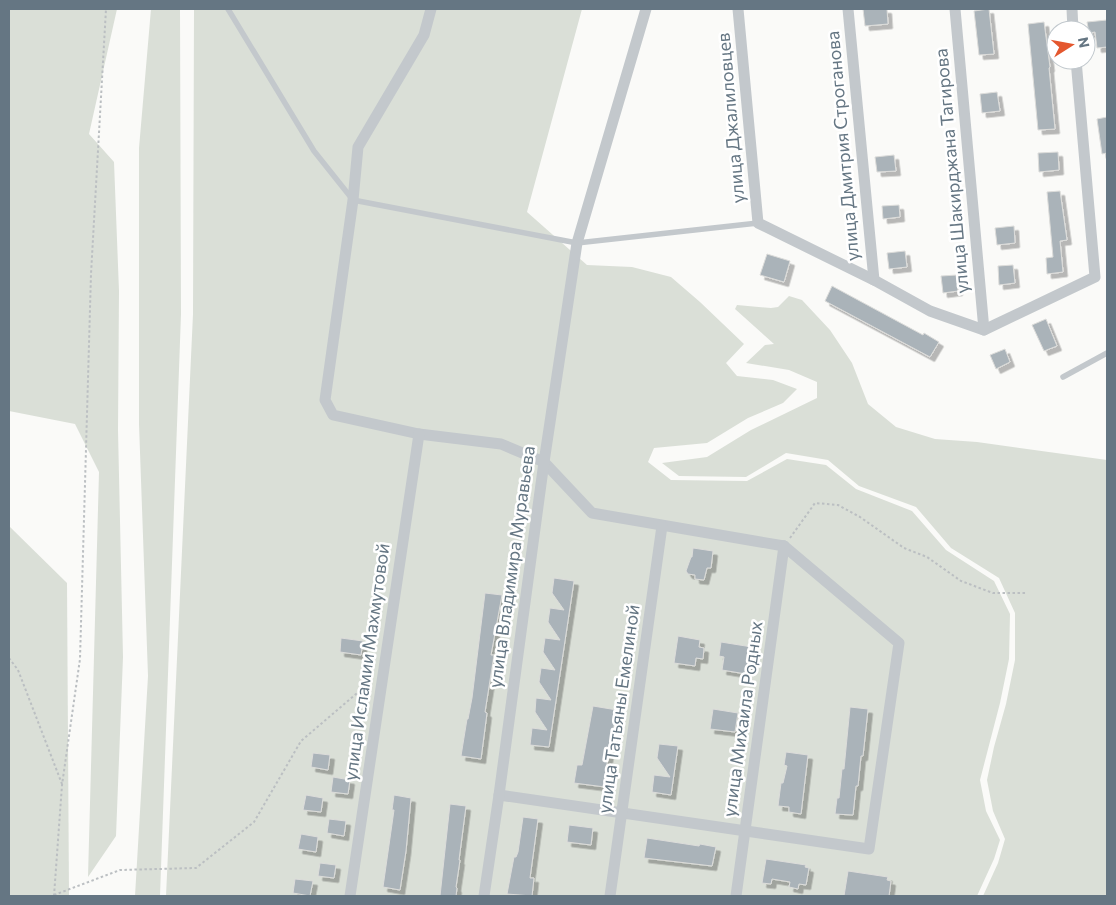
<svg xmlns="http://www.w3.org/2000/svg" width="1116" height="905" font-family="Commissioner,sans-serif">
<defs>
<filter id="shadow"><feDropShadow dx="4.5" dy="4.5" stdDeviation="0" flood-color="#0004"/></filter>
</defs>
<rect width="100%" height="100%" fill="#fafaf8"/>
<g fill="#dadfd7">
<path d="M9,9H117L89,134L114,162L119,291L118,430L123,657L116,836L88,877L99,472L75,424L9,411Z"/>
<path d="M151,9H180L181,314L160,896H135L148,676L139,424V148Z"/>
<path d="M194,9H582L527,212L587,265L632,267L671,277L700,302L744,344L726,363L737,376L773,380L797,389L783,403L748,418L707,443L654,448L648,462L671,480L747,481L787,459L826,465L856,489L912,511L946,550L994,581L1010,614L1009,659L1000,703L980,780L986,811L1000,840L994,859L977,896H166L193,314Z"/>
<path d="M789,296L802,300L830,330L852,363L868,404L896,427L935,439L977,442L1107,460V896H983L998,863L1005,839L993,811L987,780L994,747L1006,704L1015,660V613L999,578L951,548L916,507L859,486L828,460L786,453L746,477L679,476L662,463L707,457L751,430L817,398V382L789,370L746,363L765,345L774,344L735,309L737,305L771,308L778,307Z"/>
<path d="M9,526L67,583L69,896H9Z"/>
</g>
<g fill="#aab3b9" stroke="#dcdcda" filter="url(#shadow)">
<path d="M863,9H887L888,24L865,26Z"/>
<path d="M989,9L994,54L979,55L974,11Z"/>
<path d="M1107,20V47L1097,48L1095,32L1089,33L1087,22Z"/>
<path d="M1044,22L1050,67L1049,68L1055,129L1038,130L1028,24Z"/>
<path d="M997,92L1000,111L982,113L980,94Z"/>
<path d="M1107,117V153L1102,154L1097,119Z"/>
<path d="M1058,152L1059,170L1039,172L1038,153Z"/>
<path d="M894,155L896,171L877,172L875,157Z"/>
<path d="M1060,191L1067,240L1060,241L1063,272L1047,274L1046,258L1053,257L1047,192Z"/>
<path d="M899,205L900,217L883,219L882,206Z"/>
<path d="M1014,226L1015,243L997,245L995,228Z"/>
<path d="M905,251L907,267L889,269L887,253Z"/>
<path d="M767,254L790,261L784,282L760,275Z"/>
<path d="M1013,265L1015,283L999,285L998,266Z"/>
<path d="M957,275L958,291L943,293L941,276Z"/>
<path d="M832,286L923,335L924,333L939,342L930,357L825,301Z"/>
<path d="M1046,319L1057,346L1044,351L1032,325Z"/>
<path d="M1005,349L1010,362L996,369L990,355Z"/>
<path d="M693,548L713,551L711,568H707L704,580L695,579V575L688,574L686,571L691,557H692Z"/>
<path d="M554,578L574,581L549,747L530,745L532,728L547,730L535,712L536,698L551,700L539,682L541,668L555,670L543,652L545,638L560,640L548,622L550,608L564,610L552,593Z"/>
<path d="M485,593L502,595L491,655H494L485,712L487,713L481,759L461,756L467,719H468L472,698Z"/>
<path d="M678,636L700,640L699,647L704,648L703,659L696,658L695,666L674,663Z"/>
<path d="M341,638L363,641L361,655L340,652Z"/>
<path d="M721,642L752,647L749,668H747L746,674L722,670L724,657L719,656Z"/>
<path d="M593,706L617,710L606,769H607L605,787L574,783L577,765H582Z"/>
<path d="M850,707L868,709L863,756H861L858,786H856L853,815L835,814L837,798H839L842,769H844Z"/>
<path d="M713,709L738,713L735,732L710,729Z"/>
<path d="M659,744L678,746L671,795L652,792L654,775L670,777L657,758Z"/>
<path d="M786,752L808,755L801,814L789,812V807L778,806L781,783H783L787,766L784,765Z"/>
<path d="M313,753L330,755L328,770L311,767Z"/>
<path d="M333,777L350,780L348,794L331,792Z"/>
<path d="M306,795L323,798L321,812L303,810Z"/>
<path d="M394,795L411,798L406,851L400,890L383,887L394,810H392Z"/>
<path d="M450,804L466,806L459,860H460L456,887L457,888L456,896H440Z"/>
<path d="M523,817L538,819L530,878H534L532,896L507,894L514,857H516L518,852Z"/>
<path d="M329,819L346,821L344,836L327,833Z"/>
<path d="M569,825L593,828L591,845L567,842Z"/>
<path d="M301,834L318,837L316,852L298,849Z"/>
<path d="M647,838L699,846L700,844L716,847L712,866L644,858Z"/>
<path d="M766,859L806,865L805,867L809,868L806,885L799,884L798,889L789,887L790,882L772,879L771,884L762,883Z"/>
<path d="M320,863L336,865L334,878L318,876Z"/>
<path d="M848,871L888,877L887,880L891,881L889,896H844Z"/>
<path d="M295,879L313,881L310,896L293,893Z"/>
</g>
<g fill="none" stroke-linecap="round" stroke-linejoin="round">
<g stroke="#bbbfc2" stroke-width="2" stroke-dasharray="2.5 2.5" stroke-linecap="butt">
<path d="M790,538L815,503L838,505L860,517L904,548L927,557L961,581L993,593H1026"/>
<path d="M9,658L18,670L62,784"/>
<path d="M54,895L120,870L196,868L254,822L301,741L370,682"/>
<path d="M54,896L62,785L80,659L91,274L106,9"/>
</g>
<g stroke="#c3c8cc" stroke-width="5.5">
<path d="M228,9L314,151L353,200L577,243L758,223"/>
<path d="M1063,377L1107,353"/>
</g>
<g stroke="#c3c8cc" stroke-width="11">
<path d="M431,9L424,35L358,147L353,200L325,400L333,415L419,434L501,444L544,462L592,513L784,546"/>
<path d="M738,9L758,223L874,280L930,311L984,330L1095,277L1076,60"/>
<path d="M848,9L874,280"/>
<path d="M955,9L984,330"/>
<path d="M1072,9L1073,30"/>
<path d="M499,795L869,849L899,643L784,546"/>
<path d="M350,896L419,434"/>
<path d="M484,896L499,795L544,462L577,243L646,9"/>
<path d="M610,896L662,526"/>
<path d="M736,896L784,546"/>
</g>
</g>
<g text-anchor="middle" stroke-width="5" stroke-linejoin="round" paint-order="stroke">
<g font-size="18" fill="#657683" stroke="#fff">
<text transform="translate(731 118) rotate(-95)" y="6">улица Джалиловцев</text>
<text transform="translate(843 146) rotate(-95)" y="6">улица Дмитрия Строганова</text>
<text transform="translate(952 171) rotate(-95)" y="6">улица Шакирджана Тагирова</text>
<text transform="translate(512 567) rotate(-82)" y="6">улица Владимира Муравьева</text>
<text transform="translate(367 662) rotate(-82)" y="6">улица Исламии Махмутовой</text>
<text transform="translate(619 709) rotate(-82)" y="6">улица Татьяны Емелиной</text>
<text transform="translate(743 719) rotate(-82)" y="6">улица Михаила Родных</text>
</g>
</g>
<rect width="1116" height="905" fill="none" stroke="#657683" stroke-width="20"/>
<g transform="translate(1071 45) rotate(79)"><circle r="24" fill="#ffffff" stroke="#c1c8cd"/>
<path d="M0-4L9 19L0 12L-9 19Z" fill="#e4572e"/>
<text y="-8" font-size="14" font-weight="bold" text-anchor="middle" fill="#657683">N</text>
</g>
</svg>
